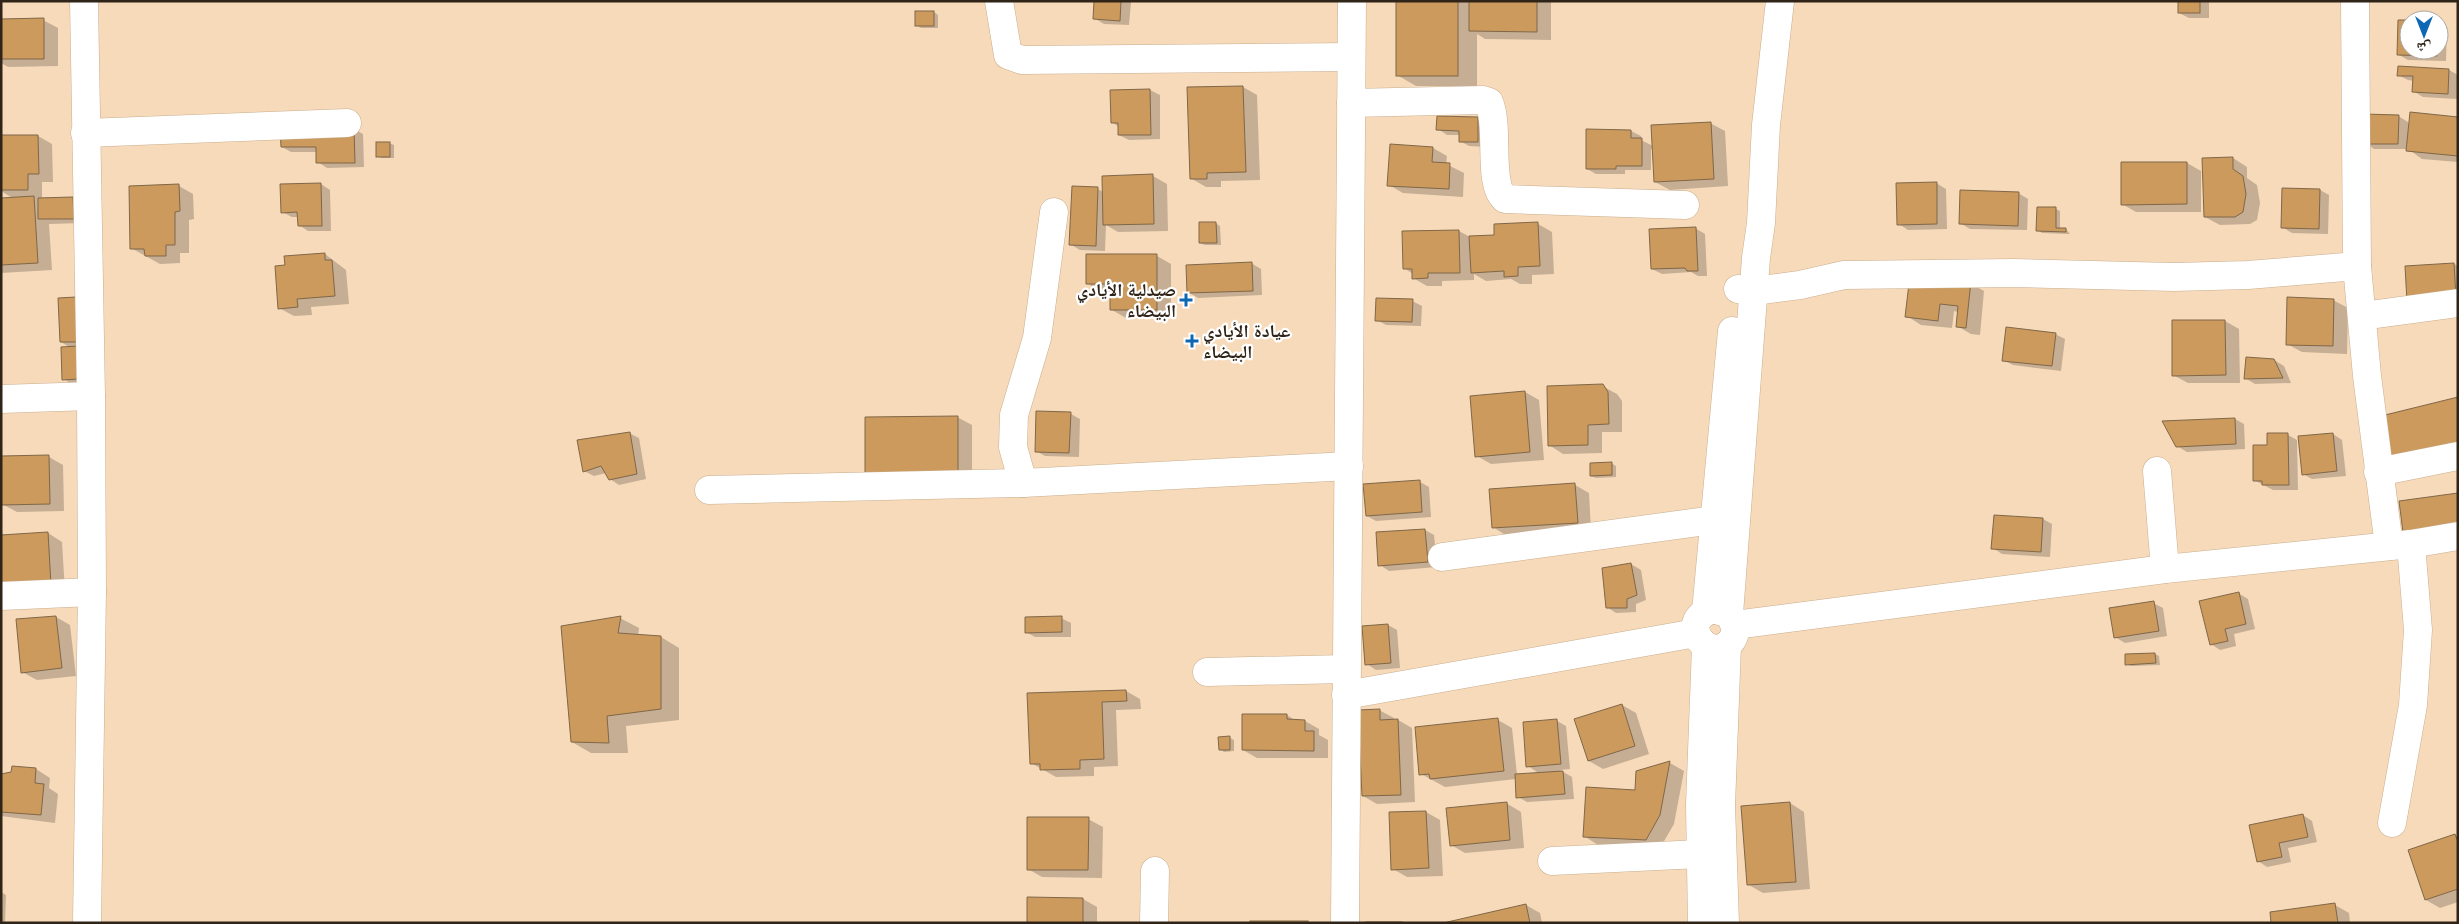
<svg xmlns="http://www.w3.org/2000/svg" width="2459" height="924" font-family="Jost,'Noto Naskh Arabic',sans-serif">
<rect width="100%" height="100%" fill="#f7dab9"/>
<g fill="#0003">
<path d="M1096,1L1131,2L1129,25L1104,24L1094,18Z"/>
<path d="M1397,1H1551V40L1485,39L1477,34V86H1416L1397,75Z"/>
<path d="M2179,1H2209V18H2189L2179,13Z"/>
<path d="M934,12L938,15V28H921L916,25Z"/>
<path d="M1,20H43L58,28V66L8,67L1,63Z"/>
<path d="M2409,22V50H2439V23L2447,27L2446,61L2408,60L2399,55Z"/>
<path d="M2449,70L2458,75L2457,99L2423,97L2413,91L2414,81L2408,80L2398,75Z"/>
<path d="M1243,87L1257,95L1260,180L1221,181V187H1206L1192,179Z"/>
<path d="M1150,90L1160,95V139L1129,140L1119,135V127L1112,122L1111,91Z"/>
<path d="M2398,116L2408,122V130H2410L2458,118V162L2422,159L2408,149H2374L2365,143Z"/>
<path d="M1438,117L1478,118L1488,124L1487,147L1469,146L1460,141V135H1447L1438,129Z"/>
<path d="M1710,123L1725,131L1728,186L1670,190L1655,182L1654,149H1651V170H1625V174H1596L1587,169V130L1631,131L1641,136V140L1653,146Z"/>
<path d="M354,129L363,134L364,167L327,168L318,162L317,152H291L282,147Z"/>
<path d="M1,136H38L52,144L53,182H42V199H73L82,204L83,223L49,224L52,270L1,273V199H14L1,191Z"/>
<path d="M389,143L394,145V158H382L377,156Z"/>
<path d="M1433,148L1447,156L1446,164L1464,173L1463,197L1403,193L1389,185Z"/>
<path d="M2233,158L2247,167V178L2257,185L2260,203L2257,220L2250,224L2220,225L2205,217Z"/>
<path d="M2187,163L2201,171V212H2136L2122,204Z"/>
<path d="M1153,176L1167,184L1168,231L1118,232L1106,225L1105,251L1080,250L1070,244L1098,189L1103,192V177Z"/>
<path d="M1936,183L1946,189L1947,229L1908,230L1899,224Z"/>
<path d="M321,184L330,190L331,231H308L299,225V217H292L282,212Z"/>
<path d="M179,186L193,194L194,219L189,220V253H180V263L160,264L131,248Z"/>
<path d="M2320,190L2329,195L2328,234L2292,233L2282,227Z"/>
<path d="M2018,193L2028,199L2027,230L1970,229L1960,223Z"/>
<path d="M2056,209L2060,211V229H2066L2070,234L2042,233L2038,230Z"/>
<path d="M1215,223L1220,226L1221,245H1205L1200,243Z"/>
<path d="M1538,224L1552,232L1554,274L1532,275V284H1520L1511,279L1486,281L1474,274V280L1442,281V286H1427L1413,278V274L1404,268L1403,232L1459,231L1470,237L1496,236Z"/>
<path d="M1695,228L1705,234L1707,276H1698L1691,272L1662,274L1652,269Z"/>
<path d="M325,254L346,270L349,304L311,307L312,315L294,316L279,308L286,266Z"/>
<path d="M1088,256H1157L1171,264V318H1126L1112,310V292H1102L1088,284Z"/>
<path d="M1251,263L1261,269L1262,295L1198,298L1188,292Z"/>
<path d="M2454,264L2458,266V304L2406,267Z"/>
<path d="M1970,283L1984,291L1980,335L1971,334L1957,326L1958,312L1954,311L1952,328L1921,325L1907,316Z"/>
<path d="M76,298L88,384L73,385L64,379L71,348L61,342Z"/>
<path d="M2333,300L2348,308L2347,354L2302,352L2287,344Z"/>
<path d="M1412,301L1422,306L1421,326L1386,325L1377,320Z"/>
<path d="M2173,321H2225L2239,329L2240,383H2188L2173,375Z"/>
<path d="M2055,334L2065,339L2061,371L2013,365L2003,360Z"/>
<path d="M2274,360L2284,366L2291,383L2255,384L2245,378Z"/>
<path d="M1602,386L1617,394L1622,401V432H1602V453L1563,454L1549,445Z"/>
<path d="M1525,392L1539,400L1544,460L1491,464L1477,456Z"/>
<path d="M1071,414L1080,419L1079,457L1045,456L1036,451Z"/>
<path d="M957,417L972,425V480H881Z"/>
<path d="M2235,419L2244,424L2245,449L2187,452L2177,446Z"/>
<path d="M629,433L639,438L646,479L619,485L610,479L606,473L594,476L584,471Z"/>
<path d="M2333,434L2342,440L2346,476L2312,479L2303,474Z"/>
<path d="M2288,435L2297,440L2298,490H2273L2254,480L2268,447Z"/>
<path d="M49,457L63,465L64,511L17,512L2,504Z"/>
<path d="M1611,463L1616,466V477L1596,478L1591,476Z"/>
<path d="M1420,482L1429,487L1431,517L1376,521L1367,516Z"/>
<path d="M1575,485L1589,493L1591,530L1507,536L1493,527Z"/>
<path d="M2043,519L2052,524L2050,557L2002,554L1993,548Z"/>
<path d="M1425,530L1434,535L1437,567L1389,571L1380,565Z"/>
<path d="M48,533L62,542L65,592L16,595Z"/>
<path d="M1631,564L1641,570L1646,600L1636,604V612L1616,613L1607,607Z"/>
<path d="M2238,593L2248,599L2255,629L2234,634L2236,646L2220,650L2211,644Z"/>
<path d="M2153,603L2163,608L2167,636L2125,643L2115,637Z"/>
<path d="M56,617L70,625L76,676L37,680L22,672L17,621Z"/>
<path d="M620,618L639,628L638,636L661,637L679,648V720L626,726L628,753H591L572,742Z"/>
<path d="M1061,618L1071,623V637H1035L1026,632Z"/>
<path d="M1388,625L1397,630L1400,668L1376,670L1367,664Z"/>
<path d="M2155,654L2159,656L2160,665L2131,666L2126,664Z"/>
<path d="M1126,691L1140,699L1141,709L1116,710L1118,766L1094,767V776L1056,777L1031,763L1028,694Z"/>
<path d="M1622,705L1636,713L1649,754L1603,769L1589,761Z"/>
<path d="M1379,710L1394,718V720H1398L1412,728L1415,802L1377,804L1363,796Z"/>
<path d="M1287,715L1296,721H1305L1319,729V735L1328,740V758H1257L1243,750Z"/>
<path d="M1498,720L1512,728L1517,775L1540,774L1528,766L1557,721L1566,726L1570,769L1560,770L1572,777L1574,799L1527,802L1518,797L1516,779L1445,787L1421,774Z"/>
<path d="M1230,738L1234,740V751L1224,752L1220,749Z"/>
<path d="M1670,763L1684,771L1674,824L1660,848L1598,845L1584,836L1637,791V772Z"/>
<path d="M36,769L50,778L49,788L58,794L55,823L1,816V776Z"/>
<path d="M1506,803L1521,812L1524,848L1465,853L1451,845Z"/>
<path d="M1790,803L1804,812L1810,889L1763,893L1749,885Z"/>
<path d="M1426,812L1440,820L1443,876L1407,877L1393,869Z"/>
<path d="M2303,815L2312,821L2317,842L2288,848L2291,862L2267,867L2258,861Z"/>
<path d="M1088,819L1103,827L1102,878L1042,877L1028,869Z"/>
<path d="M2455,835L2458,837V902L2440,908L2426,900Z"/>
<path d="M1,892L6,895L5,923H1Z"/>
<path d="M1083,899L1097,907V923H1028Z"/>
<path d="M1526,905L1540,913L1542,923H1448Z"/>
<path d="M2335,905L2349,913L2350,923H2273Z"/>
</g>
<g fill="#cb9a5c" stroke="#806749">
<path d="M1094,1H1121L1120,21L1093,19Z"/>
<rect x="1396" y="1" width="62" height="75"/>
<path d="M1469,1H1537V32L1469,31Z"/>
<rect x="2178" y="1" width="22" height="12"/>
<rect x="915" y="11" width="19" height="15"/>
<path d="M44,18V59H1V19Z"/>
<path d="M2398,20H2409V50H2437V56L2397,55Z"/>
<path d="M2398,66L2449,69L2448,94L2412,92L2413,76H2397Z"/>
<path d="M1243,86L1246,172L1207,173V179H1190L1187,87Z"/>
<path d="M1150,89L1151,135H1118V123H1111L1110,90Z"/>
<path d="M2410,112L2458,117V156L2406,151Z"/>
<path d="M2364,114L2399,115L2398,144H2364Z"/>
<path d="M1437,116L1478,117V142H1459V131L1436,130Z"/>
<path d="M1711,122L1714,179L1654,182L1651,125Z"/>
<path d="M280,128H354L355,163H316V147H281Z"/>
<path d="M1586,129L1631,130V138H1642V166H1616V169H1586Z"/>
<path d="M1,135H38L39,174H28V190H1Z"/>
<rect x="376" y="142" width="14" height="15"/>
<path d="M1390,144L1433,147L1432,162L1450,163L1449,189L1387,186Z"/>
<path d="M2233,157V169L2243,176L2246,194L2243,212L2235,217H2204L2202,158Z"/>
<path d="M2121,162H2187V204L2121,205Z"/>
<path d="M1153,174L1154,224L1103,225L1102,176Z"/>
<path d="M1937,182V224L1897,225L1896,183Z"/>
<path d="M321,183L322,226H298L297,212L281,213L280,184Z"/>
<path d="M179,184L180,211L175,212V245H166V256H145L144,249H130L129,186Z"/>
<path d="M1072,186L1098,187L1096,246L1069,245Z"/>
<path d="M2282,188L2320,189L2319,229L2281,228Z"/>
<path d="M1960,190L2019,192L2018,226L1959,224Z"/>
<path d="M34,196L38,263L1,265V198Z"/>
<path d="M73,197L74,219H38V198Z"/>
<path d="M2037,207H2056V228H2066V232L2036,231Z"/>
<path d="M1199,222H1216L1217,243H1199Z"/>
<path d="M1538,222L1540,266L1518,267V276L1504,277V271L1471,273L1469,236L1494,235V224Z"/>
<path d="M1696,227L1698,271H1687L1685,268L1651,269L1649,229Z"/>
<path d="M1459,230L1460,273H1428V278L1412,279V269H1403L1402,231Z"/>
<path d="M325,253V260H332L335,296L297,299L298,307L278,309L275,266L285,265L284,256Z"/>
<path d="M1086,254H1157V310H1110V284H1086Z"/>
<path d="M1252,262L1253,291L1187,293L1186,265Z"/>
<path d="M2454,263L2456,299L2407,302L2405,266Z"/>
<path d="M1910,275L1971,281L1966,328L1956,327L1958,306L1940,304L1938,321L1905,317Z"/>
<path d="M76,297L77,342H60L58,298Z"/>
<path d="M2287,297L2334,299L2333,346L2286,345Z"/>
<path d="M1376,298L1413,299L1412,322L1375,321Z"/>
<path d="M2172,320H2225L2226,375L2172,376Z"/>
<path d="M2006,327L2056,333L2052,366L2002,361Z"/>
<path d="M78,346L79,379L62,380L61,347Z"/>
<path d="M2246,357L2274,359L2283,378L2244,379Z"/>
<path d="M1603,384L1608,392L1609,424L1588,425V445L1548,446L1547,386Z"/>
<path d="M1525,391L1530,452L1475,457L1470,396Z"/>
<path d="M2458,397V445L2391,460L2381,416Z"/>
<path d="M1036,411L1071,412L1069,453L1035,452Z"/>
<path d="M958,416V472L865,473V417Z"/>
<path d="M2235,418L2236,444L2176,447L2162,421Z"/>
<path d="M630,432L637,474L609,480L601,466L583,472L577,440Z"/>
<path d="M2267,433H2288L2289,485H2262V481H2253V445H2267Z"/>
<path d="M2333,433L2337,471L2302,475L2298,436Z"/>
<path d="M49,455L50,504L1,505V456Z"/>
<path d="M1612,462V475L1590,476V463Z"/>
<path d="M1420,480L1422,512L1366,516L1363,484Z"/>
<path d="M1575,483L1578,523L1492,528L1489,489Z"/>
<path d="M2458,493V524L2403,532L2399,501Z"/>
<path d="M1994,515L2043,518L2041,552L1991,549Z"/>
<path d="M1425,529L1428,562L1378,566L1376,532Z"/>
<path d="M48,532L51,585L1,587V535Z"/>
<path d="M1631,563L1637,595L1627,599V608H1606L1602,568Z"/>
<path d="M2239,592L2246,624L2225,629L2228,641L2210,645L2199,601Z"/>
<path d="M2154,601L2159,631L2114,638L2109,608Z"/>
<path d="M56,616L62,668L21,673L16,619Z"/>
<path d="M621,616L618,633L661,636V709L607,716L609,743L571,742L561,626Z"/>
<path d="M1062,616V632L1025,633V617Z"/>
<path d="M1388,624L1391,663L1365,665L1362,626Z"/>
<path d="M2155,653L2156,663L2125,665V654Z"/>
<path d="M1126,690L1127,701L1102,702L1104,759L1080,760V769L1040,770V764H1030L1027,693Z"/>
<path d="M1622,704L1635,746L1588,761L1574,719Z"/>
<path d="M1380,709V720L1398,719L1401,795L1362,796L1358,710Z"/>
<path d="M1242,714H1287V719L1305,720V731H1314V751L1242,750Z"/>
<path d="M1498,718L1504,771L1430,779L1429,774L1419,775L1415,727Z"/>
<path d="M1557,719L1561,764L1526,767L1523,722Z"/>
<path d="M1230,736V750H1219L1218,737Z"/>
<path d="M1670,761L1660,815L1646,840L1583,837L1586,787L1635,790L1636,771Z"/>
<path d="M12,766L36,768L35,783L44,784L41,815L1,812V774L11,772Z"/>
<path d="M1563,771L1565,794L1516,798L1515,774Z"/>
<path d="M1507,802L1510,840L1450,846L1446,808Z"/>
<path d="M1790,802L1796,882L1747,885L1741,806Z"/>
<path d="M1426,811L1429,868L1391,870L1389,812Z"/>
<path d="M2303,814L2308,837L2279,843L2282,857L2257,862L2249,825Z"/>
<path d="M1027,817H1089L1088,870H1027Z"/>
<path d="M2455,834L2458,842V889L2425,900L2408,850Z"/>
<path d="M1027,897L1083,898V923H1027Z"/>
<path d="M2335,903L2338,923H2271L2270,912Z"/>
<path d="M1526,904L1530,923H1443Z"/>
<rect x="1250" y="921" width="58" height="2"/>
<rect x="1366" y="922" width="36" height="1"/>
</g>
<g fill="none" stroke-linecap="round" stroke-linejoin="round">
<g stroke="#c9ae8e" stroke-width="29">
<g id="minor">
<path d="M84,1L91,396L92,592L87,923"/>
<path d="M999,1L1008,55L1022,60L1351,57"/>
<path d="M2355,1L2357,266L2367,376L2389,546"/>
<path d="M1351,103L1483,100L1489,102C1500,127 1487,184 1505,199L1685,205"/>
<path d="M85,133L347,123"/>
<path d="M1738,289L1754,291L1800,285L1844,275L2014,273L2174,277L2248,275L2357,266"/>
<path d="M2362,316L2458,303"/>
<path d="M1,399L91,396"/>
<path d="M2157,471L2165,569"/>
<path d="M2378,472L2458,456"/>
<path d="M1023,483L1013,447L1014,415L1037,338L1054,212"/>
<path d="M709,490L1023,483L1349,466"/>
<path d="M1442,557L1714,520"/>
<path d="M1,596L92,592"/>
<path d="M1706,612L1732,331"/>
<path d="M1729,614L1713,609C1672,623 1713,668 1732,640C1738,630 1734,623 1729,614L1756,258L1761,223L1766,125L1780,1"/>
<path d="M1735,625L2165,569L2411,544L2458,536"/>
<path d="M1207,672L1345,669"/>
<path d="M1346,695L1696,633"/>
<path d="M2392,823L2413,705L2418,630L2411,544"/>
<path d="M1552,861L1700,854"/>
<path d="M1154,923L1155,871"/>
<path d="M1345,923L1352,1"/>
<path d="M1702,923L1700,805L1706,646"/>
<path d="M1725,923L1721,806L1727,645"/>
</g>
</g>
<use href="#minor" stroke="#fff" stroke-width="28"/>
</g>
<g fill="#0c67b4" stroke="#fff" stroke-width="2">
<path d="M1183.5 292.5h5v5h5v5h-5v5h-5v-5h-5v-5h5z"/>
<path d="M1189.5 333.5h5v5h5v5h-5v5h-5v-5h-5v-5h5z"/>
</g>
<g text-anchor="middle" stroke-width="4.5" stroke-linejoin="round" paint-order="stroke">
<g font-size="18" font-weight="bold" fill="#2f2417" stroke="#fff" text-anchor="end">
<text x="1176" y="296">صيدلية الأيادي<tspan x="1176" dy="21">البيضاء</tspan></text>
<text x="1203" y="337" text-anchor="start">عيادة الأيادي<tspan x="1203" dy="21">البيضاء</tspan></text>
</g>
</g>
<rect width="2459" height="924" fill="none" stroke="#2f2417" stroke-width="5"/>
<g transform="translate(2424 35) rotate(180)"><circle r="24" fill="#ffffff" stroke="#aca7a2"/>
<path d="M0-4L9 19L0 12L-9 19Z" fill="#0c67b4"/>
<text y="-8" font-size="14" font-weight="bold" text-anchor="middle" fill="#2f2417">ش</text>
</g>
</svg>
